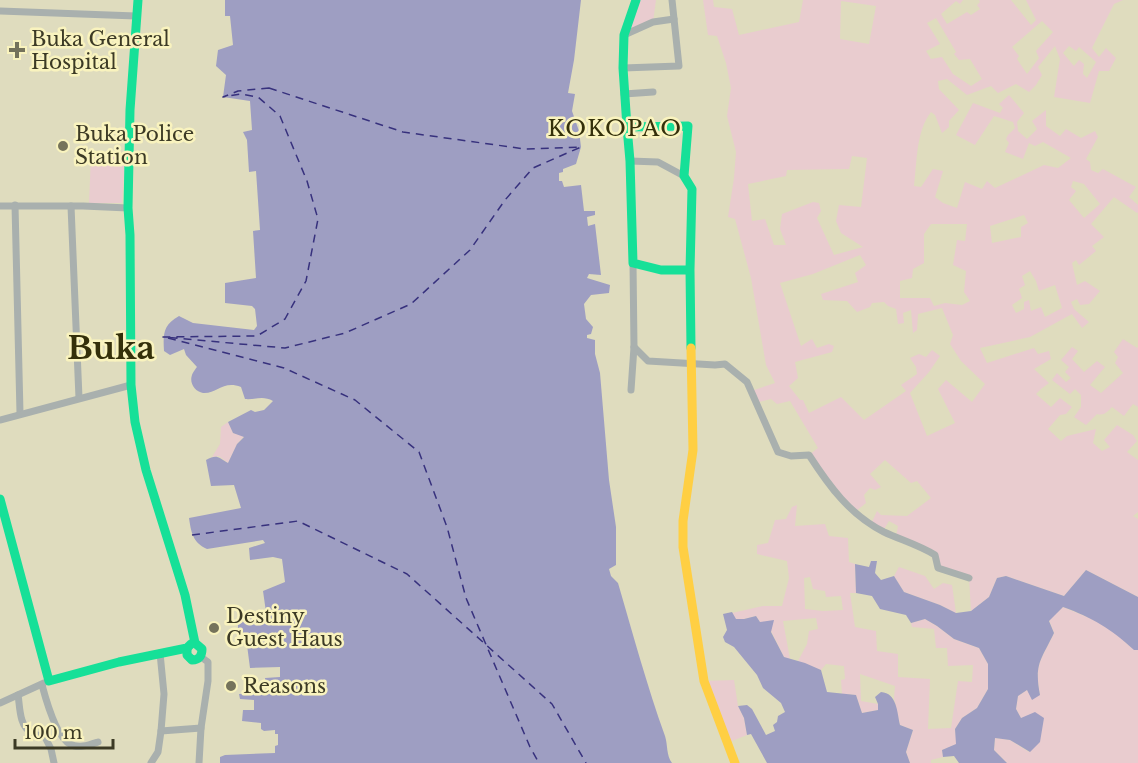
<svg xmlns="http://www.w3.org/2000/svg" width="1138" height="763" font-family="'Libre Baskerville',serif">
<rect width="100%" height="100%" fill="#dfdcbe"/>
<g fill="#e9cccf" fill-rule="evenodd">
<path d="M636,0H656L653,22L624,35Z"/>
<path d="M703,0H713L714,7L732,9L739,35L799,22L803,0H963L960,4L956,1L941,14L947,24L967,12L971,15L980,9L977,5L980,2L979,0H1011L1031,25L1036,20L1026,0H1123L1114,4L1092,48L1099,57L1106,48L1116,58L1109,71H1099L1090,103L1054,97L1060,59L1055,46L1038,67L1042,75L1036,85L1029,92L1016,84L998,93L991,86L967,95L947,79L938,81L939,89L959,110L949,121V127L942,133L935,115L931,112C916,131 917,162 914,186L921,187L933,169L943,171L935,197L943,203L957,208L965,182L982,189L987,181L995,188L1044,165L1058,168L1071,158L1043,142L1035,146L1029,143L1023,159L1005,152L1009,143L1006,139L1008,135L1015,128L1013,122L994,116L975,145L956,135L973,103L1000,113L1003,108L999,104L1009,95L1024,113L1017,122L1018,131L1027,139L1037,129L1032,121L1046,110V126L1060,136L1066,129L1081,138L1095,131L1098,137L1086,159L1090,162L1091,170L1098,173L1103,169L1136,187L1129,197L1138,205V212L1137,213L1114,197L1091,224L1104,237L1092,246L1096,251L1079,265L1076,260L1072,263L1077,285L1085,281L1100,291L1089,304L1080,305L1077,299L1071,302L1074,309L1089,322L1082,328L1072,314L1030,337L980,348L987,363L1034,348L1038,354L1049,351L1051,359L1034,369L1049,383L1041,389L1036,394L1051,407L1060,398L1072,407L1066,414L1060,415L1048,429L1061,441L1067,436L1096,429L1093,443L1102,451L1110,447L1104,440L1117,425L1133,435L1137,441L1127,452L1138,460V512L1133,516L1138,519V597L1086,570L1064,596L1006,576L997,578L989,597L971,611L969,578L938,568L935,555L896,536L898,526L889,521L883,531L871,524L877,511L881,515L907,516L931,498L917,481L911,483L885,460L870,474L881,487L875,490L870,488L864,495L866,503L855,512L809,455L818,448L790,401L777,404L771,399L755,403L751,391L775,383L766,365L751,278L735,219L728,217L734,178L736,152L727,116L731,88L726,63L717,36L708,35ZM841,1L876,6L869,44L840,39ZM936,18L956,52L954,54L959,60L970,59L982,79L971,86L953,74L942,57L931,59L926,51L940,44L927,23ZM1042,21L1053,32L1036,51L1039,58L1027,74L1017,59L1019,56L1012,47ZM1069,46L1076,51L1079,47L1096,62L1087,78L1083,74L1084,64L1079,60L1074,66L1063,53ZM852,156L867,158L861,207L839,205L836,221L841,233L863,247L834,255L817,218L821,211L819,203L813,202L782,214L780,229L786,245H774L765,219L752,221L748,184L786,176L787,170L849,169ZM1073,181L1084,184L1100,204L1084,218L1069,200L1076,191L1071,187ZM1024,215L1028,223L1021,227V237L992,243L990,226ZM931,224H967L965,241L957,240L953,265L966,271L964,292L970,301L962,305L945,303L934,306L930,298H900V281L912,278L913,269L924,263V234ZM860,255L866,265L855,273L858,282L821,294L823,300L847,301L857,312L870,307L872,303L884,302L888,306L896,309L898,324L904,323L903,313L911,310L913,333L917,330L918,314L942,308L953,335L950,344L961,361L985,384L972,402L946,380L938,389L955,423L927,436L910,393L929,372L940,356L932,350L926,357L919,354L910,358L916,367L917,374L901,385L906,391L864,420L841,397L809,413L803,400H800L789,386L798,378L795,362L832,352L834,346L829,344L817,348L812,339L801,346L780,283L813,274ZM1030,271L1036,281L1039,291L1055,285L1062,308L1045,317L1041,307L1031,311L1029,300L1024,302V309L1016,313L1012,305L1022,298L1019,289L1025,285L1022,276Z"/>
<path d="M125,155L122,203H89L91,156Z"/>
<path d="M1123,339L1137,348L1138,347V407L1133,404L1124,416L1112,407C1107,412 1104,416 1097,414L1086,425L1074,417L1081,407V395L1075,389L1070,394L1052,380L1057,373L1066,382L1071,378L1065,372L1069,367L1061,360L1072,347L1078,351L1072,359L1084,372L1097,361L1105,367L1090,385L1101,393L1123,373L1115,363L1118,357L1114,352Z"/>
<path d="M228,422L233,433L244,436L237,444L228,463L219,456L212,457L220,444L221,427Z"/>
<path d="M797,505L795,526L825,524L829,536L848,538L849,562L855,564L856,593H850L855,627L876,631L877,651L898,654V677L930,679L928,729L951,728L958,681L972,682L973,665L948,666L947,648H936L934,629L912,627L911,623L925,619L937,626L954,639L979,648L988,664V689L977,708L962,718L955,729L957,744L942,750L943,757L931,760V763H910L906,752L913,730L900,725L894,698L895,686L860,674L861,701L878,704V710L862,713L856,695L842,694L841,680L845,679L844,666L826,664L821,670L798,661L807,644L809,631L818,629L816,618L783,621L790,659L784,657L771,631L760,622L756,616L744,619H736L732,613L763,606H782L789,578L787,561L757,554V545L768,543L775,520L786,519L792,507ZM810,577L813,589L825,591L826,597L841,596L843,610L823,611L805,609L804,578Z"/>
<path d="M899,567L925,576L934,589L943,583L952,585L956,613L940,605L904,592L894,576Z"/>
<path d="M1063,607C1082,615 1103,622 1119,636C1125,641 1130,649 1138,650V763H1007L994,750L995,738L1010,740L1029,752L1021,718L1016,709L1018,696L1027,690L1040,695C1034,664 1041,660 1054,633L1049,620Z"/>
<path d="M734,680L738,706L744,718L747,735L727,743L704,681Z"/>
</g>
<g fill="#9e9ec2">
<path d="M225,0H581L574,60L568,93L575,94L572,111L579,131L581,147L576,164L563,169V172L559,173V181H562L564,187L581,185L584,211H595V215L587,217L588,226L595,224L601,275L589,274L587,278L610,285L609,293L591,295L584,304L586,319L593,327L591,334L587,335V338L595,340V354L600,373L609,480L616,527V565L609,569L611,576L618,583C633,634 647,686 665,736C668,745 666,755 672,763H220V757L225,755L275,753V746L278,745V734H275V730L264,731L261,729V723L242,721L243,710H254V700L240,699L239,694L266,693L265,678L280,677V667L250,668L247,645H238V613L266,612L263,591L285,582L282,559L273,557L250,560L249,548L265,543L263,540L207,549C193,543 191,532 189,518L241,508L234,485L211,486L206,460C217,454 218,457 228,463L237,444L244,437L233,433L228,422L251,410L255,412L264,410L273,401C263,395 255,400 245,399L241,387C223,380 217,394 203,393C195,392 189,383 192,375C192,374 196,368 197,367L186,355L184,349L170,355L164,351C163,334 163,325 179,316L193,323L254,330L257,326L255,309L252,306L225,303V283L256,278L253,231L260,230L256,171L249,172L247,140L243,132L252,130L250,101L223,97L226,75L216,66L218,50L233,45L230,16H225Z"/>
<path d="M871,561H877L875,573L881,580L894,576L904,592L940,605L956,613L971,611L989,597L997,578L1006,576L1064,596L1086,570L1138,597V650H1134C1110,628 1093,618 1063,607L1049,621L1054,633C1041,660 1034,664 1040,695L1032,700L1027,690L1018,696L1016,709L1021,718L1035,712L1044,718L1040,742L1030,752L1010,740L995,738L994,750L1007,763H959L954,756L943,757L942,750L956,744L955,729L962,718L977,708L988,689V664L979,648L954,639L937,626L925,619L911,623L906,615L880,609L872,596L856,593L855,564L869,567Z"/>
<path d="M732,612L736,619H744L756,616L760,622L774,620L771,632L784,657L805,663L821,670L827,692L856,695L862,713L878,710V704L875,697L881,692C897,693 897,712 900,725L913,730L906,752L910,763H767L751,734L747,735L744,718L738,706L747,705L752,709L766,735L775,731L773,725L777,722L778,716L785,712L781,703L763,688L757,675L734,647L725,642L723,637L727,630L723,614Z"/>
</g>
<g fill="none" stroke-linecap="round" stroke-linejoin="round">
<g stroke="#37317d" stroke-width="1.5" stroke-dasharray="8 6" stroke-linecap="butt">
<path d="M269,88L403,132L525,149L581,147L533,168L505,200L470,250L411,304L345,333L285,348L163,337L257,336L285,319L306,281L318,219L307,181L280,116L258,97L240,94L223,97L238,91Z"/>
<path d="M168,338L284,368L355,400L419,452L447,527L466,598L530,747L539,763"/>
<path d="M192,535L298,521L407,574L552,704L586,763"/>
</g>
<g stroke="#a9b0ae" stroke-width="7">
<path d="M0,11L136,16"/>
<path d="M624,35L653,22L674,19"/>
<path d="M623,68L679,66L672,0"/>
<path d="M624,94L653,92"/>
<path d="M630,161L658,162L684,176"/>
<path d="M15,205L20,413"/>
<path d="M0,206H83L128,208"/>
<path d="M71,206L79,398"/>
<path d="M634,347L648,361L715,365L725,364L747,382L778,452L791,456L809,455C829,486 850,515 884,532C901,540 919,545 935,555L938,568L969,578"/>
<path d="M631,390L634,347L633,263"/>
<path d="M0,420L131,385"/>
<path d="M42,685C46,700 56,737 70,744C78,749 89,745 98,742"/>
<path d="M18,695C20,706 19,726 31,732C35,735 41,736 45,737L51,749L54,763"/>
<path d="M0,703L44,683"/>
<path d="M161,731L201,728"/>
<path d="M151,763L158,752L161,731L164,694L160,653"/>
<path d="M199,763L201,728L208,681V662L201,657"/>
</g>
<g stroke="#16e098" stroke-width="9">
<path d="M138,0L130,110L128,208L130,235L131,385L135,422L146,470L185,595L195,643L202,649C202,656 199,660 192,660L187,655V648"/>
<path d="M627,127L623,68L624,35L636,0"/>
<path d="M690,270L692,189L684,176L688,126L627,127L630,161L633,263L661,270H690L691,348"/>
<path d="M0,499L49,681L119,662L187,648L191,644"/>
</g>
<path stroke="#ffcf43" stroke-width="9" d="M691,348L693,450L683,521V547L704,681L735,763"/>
</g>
<g fill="#75735b" stroke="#f9f3be" stroke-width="2">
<path d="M14 41h6v6h6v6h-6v6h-6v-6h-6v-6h6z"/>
<circle cx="63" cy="146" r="6"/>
<circle cx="214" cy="628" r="6"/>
<circle cx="231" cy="686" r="6"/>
</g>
<g text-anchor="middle" stroke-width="5" stroke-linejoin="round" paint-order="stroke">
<g font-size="20" fill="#3c3a25" stroke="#f9f3be" text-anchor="start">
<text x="31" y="46">Buka General<tspan x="31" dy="23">Hospital</tspan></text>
<text x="75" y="141">Buka Police<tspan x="75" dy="23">Station</tspan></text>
<text x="226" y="623">Destiny<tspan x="226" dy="23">Guest Haus</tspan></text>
<text x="243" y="693">Reasons</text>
</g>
<g font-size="22" letter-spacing="1.5" fill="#34300a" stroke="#f9f3be">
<text x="615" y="136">KOKOPAO</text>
</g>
<g font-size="32" font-weight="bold" fill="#34300a" stroke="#f9f3be">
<text x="111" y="359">Buka</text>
</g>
</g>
<path d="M15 739v9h98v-9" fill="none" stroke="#3c3a25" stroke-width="3"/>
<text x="24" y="739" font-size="18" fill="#3c3a25" stroke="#f9f3be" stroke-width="4.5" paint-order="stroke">100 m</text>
</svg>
